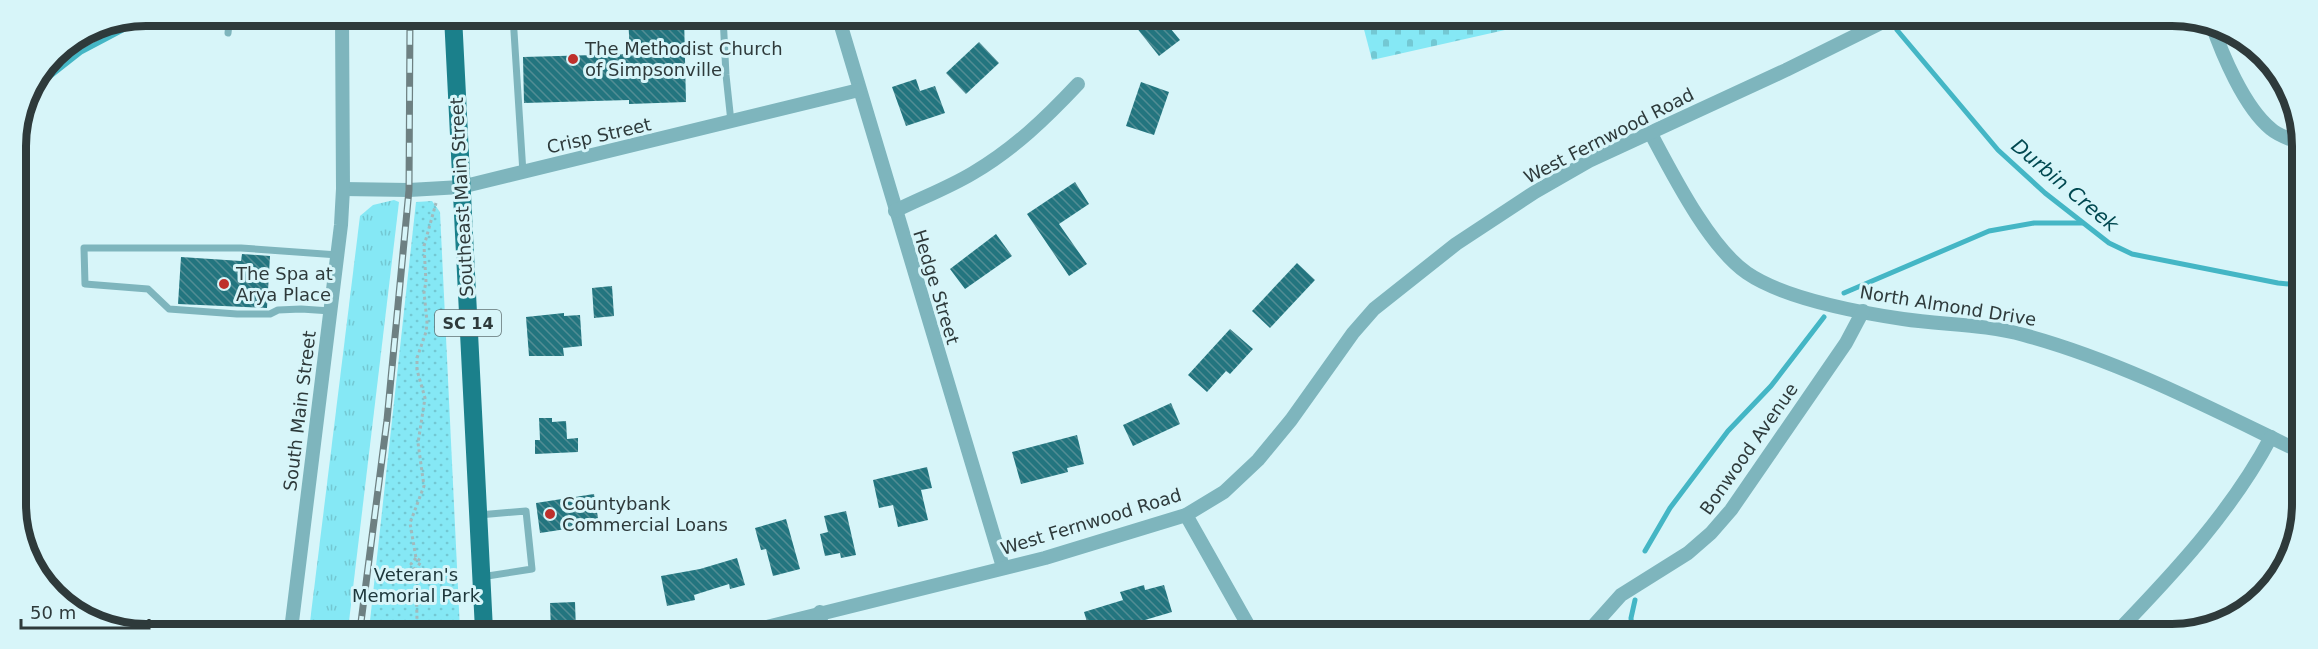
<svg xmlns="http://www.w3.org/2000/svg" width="2318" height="649" font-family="'DejaVu Sans',sans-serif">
<defs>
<pattern id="grass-tufts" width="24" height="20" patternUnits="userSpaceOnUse" patternTransform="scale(1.5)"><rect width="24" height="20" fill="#85e8f5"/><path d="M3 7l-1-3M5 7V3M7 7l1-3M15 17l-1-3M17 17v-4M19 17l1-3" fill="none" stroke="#73c8d3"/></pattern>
<pattern id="cemetery-stones" width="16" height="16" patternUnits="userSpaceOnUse" patternTransform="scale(1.5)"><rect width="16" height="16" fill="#85e8f5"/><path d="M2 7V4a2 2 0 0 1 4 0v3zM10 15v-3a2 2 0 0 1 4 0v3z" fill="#73c8d3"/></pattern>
<pattern id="park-dots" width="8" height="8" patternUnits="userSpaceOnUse" patternTransform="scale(1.5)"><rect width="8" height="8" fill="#85e8f5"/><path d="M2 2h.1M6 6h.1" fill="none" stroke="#73c8d3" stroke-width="1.8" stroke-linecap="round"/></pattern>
<pattern id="building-back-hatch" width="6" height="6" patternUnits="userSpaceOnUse" patternTransform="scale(1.5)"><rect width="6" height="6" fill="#23757f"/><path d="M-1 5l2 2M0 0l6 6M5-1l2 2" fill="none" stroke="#528d94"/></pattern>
</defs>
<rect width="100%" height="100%" fill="#d7f5f9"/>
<path fill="url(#grass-tufts)" d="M394,200L399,202L348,630H309L360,216L373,205Z"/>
<path fill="url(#cemetery-stones)" d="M1361,18H1527V25L1372,60Z"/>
<path fill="url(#park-dots)" d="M432,201L440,212L460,630H369L416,202Z"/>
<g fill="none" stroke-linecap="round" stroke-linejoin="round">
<g stroke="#44b6c5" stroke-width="5">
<path d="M1897,30L1998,150L2045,193L2109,243L2132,254L2278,283L2300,285"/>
<path d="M25,96L81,52L151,15"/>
<path d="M1844,293L1989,231L2034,223H2082"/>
<path d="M1645,551L1670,508L1728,431L1771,386L1824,317"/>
<path d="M1632,633L1631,618L1635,600"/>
</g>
</g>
<g fill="url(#building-back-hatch)">
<path d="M257,15H290V29L257,30Z"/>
<path d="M628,16H684L686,102L629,104V100L524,103L523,57L630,54Z"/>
<path d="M1128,17H1161L1180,40L1159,56Z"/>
<path d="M979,42L999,63L966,94L946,73Z"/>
<path d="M916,79L920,91L935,86L945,113L906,126L892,87Z"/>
<path d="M1141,82L1169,92L1154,135L1126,126Z"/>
<path d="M1075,182L1089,204L1059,224L1087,264L1069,276L1027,214Z"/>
<path d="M996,234L1012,256L965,289L950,269Z"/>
<path d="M242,254L270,256L267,308L178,304L181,257L241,261Z"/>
<path d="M1297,263L1315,280L1270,328L1252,311Z"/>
<path d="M612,286L614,316L594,318L592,288Z"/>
<path d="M564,313V316L580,315L582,346L563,348L564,356H529L526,317Z"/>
<path d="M1230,329L1253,349L1230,374L1226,371L1207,392L1188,375Z"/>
<path d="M1171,403L1180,424L1133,446L1123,425Z"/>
<path d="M539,418H552V422L566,421L567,439L578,438V452L535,454V440H540Z"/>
<path d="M1077,435L1084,464L1067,468L1068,472L1021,484L1012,452Z"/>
<path d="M927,467L932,488L921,490L928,520L898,527L893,505L879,508L873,480Z"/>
<path d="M594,494L599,524L540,533L536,503Z"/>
<path d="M846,511L856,555L841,558L840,553L825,556L820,534L828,532L824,516Z"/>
<path d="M786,519L800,569L773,576L766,549L761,550L755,528Z"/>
<path d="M737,558L745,585L730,589L729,584L694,595L695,600L667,606L661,576L700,569Z"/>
<path d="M1144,585L1145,590L1164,585L1172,612L1145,620L1147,629L1139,632H1129L1128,627L1112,632H1090L1084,612L1123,600L1120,592Z"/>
<path d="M575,602L576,631H551L550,603Z"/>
</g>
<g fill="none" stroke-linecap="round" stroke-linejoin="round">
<g stroke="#a1babd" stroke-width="3" stroke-dasharray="3 3" stroke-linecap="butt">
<path d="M415,570L411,564L416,558"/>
<path d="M421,630L417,620L416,570L421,561L416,558L410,523L424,486L418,443L425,398L417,370V358L426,332L427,322L424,292L426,282L424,246L436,203"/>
</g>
<g stroke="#7eb5bd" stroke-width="7">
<path d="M513,16L523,173"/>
<path d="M723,16L726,75L731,122"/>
<path d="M228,33L230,15"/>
<path d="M331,311L301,309L278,310L270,314H237L169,309L148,289L85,284L84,248H241L338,255"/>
<path d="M479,515L526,511L532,569L481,577"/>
</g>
<g stroke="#7eb5bd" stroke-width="14">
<path d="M838,16L1003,567"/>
<path d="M2211,22C2222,54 2244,107 2271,129C2279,136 2290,139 2300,143"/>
<path d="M1650,132C1672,173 1709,247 1747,273C1785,299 1857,312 1903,319C1943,325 1985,324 2024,335C2120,361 2210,408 2299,451"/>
<path d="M343,189L409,190L461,187L859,90"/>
<path d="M895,211C921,198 948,188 973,173C1014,149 1046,118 1078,84"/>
<path d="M1186,515L1252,632"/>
<path d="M820,612L822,631"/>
<path d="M291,630L341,225L343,189L342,15"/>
<path d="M751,631L1045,558L1186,515L1224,492L1258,460L1291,420L1353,333L1374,309L1456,244L1535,192L1589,161L1786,70L1889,19"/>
<path d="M1587,633L1621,595L1688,553L1711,533L1731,510L1846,343L1863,311"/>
<path d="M2115,634C2173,574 2232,511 2271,437"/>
</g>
<path stroke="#1b808b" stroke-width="18" d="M453,16L484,630"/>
<g stroke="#6d8082" stroke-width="7">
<path id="rail" d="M360,630L387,420L409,190L410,16"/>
</g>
<use href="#rail" stroke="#d7f5f9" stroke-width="4.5" stroke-dasharray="14" stroke-linecap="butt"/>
</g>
<g fill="#be302c" stroke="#d7f5f9" stroke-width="2">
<circle cx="573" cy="59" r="6"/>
<circle cx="224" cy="284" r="6"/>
<circle cx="550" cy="514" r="6"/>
</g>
<g text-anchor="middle" stroke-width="6" stroke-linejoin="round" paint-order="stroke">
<rect fill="#d7f5f9" stroke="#617274" stroke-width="1.5" x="435" y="310" width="66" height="26" rx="4.5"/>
<g font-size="16" font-weight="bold" fill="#2e3a3b">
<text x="468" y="329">SC 14</text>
</g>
<g font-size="18" fill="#2e3a3b" stroke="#d7f5f9" text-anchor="start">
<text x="585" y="55">The Methodist Church<tspan x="585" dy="21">of Simpsonville</tspan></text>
<text x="236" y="280">The Spa at<tspan x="236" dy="21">Arya Place</tspan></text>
<text x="562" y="510">Countybank<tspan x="562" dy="21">Commercial Loans</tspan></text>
</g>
<g font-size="18" fill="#2e3a3b" stroke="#d7f5f9">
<text transform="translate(599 136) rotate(-13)" y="6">Crisp Street</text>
<text transform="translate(1609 136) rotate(-27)" y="6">West Fernwood Road</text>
<text transform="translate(462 197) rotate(-93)" y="6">Southeast Main Street</text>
<text transform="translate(936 287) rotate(73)" y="6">Hedge Street</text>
<text transform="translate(1948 306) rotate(9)" y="6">North Almond Drive</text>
<text transform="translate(300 411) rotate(-83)" y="6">South Main Street</text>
<text transform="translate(1749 449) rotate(-55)" y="6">Bonwood Avenue</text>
<text transform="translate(1091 522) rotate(-17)" y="6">West Fernwood Road</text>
</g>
<g font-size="18" fill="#1d363a" stroke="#d7f5f9">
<text x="416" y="581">Veteran's<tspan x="416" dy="21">Memorial Park</tspan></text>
</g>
<g font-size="20" font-style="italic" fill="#004850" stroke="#d7f5f9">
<text transform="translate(2065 185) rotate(40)" y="7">Durbin Creek</text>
</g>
</g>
<path d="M0 0H2318V649H0ZM146 26H2172A120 120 0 0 1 2292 146V504A120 120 0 0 1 2172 624H146A120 120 0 0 1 26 504V146A120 120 0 0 1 146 26Z" fill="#d7f5f9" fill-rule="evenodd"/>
<path fill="none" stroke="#2e3a3b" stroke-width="8" d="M146 26H2172A120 120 0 0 1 2292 146V504A120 120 0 0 1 2172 624H146A120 120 0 0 1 26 504V146A120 120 0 0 1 146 26Z"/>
<path d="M21 619v9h128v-9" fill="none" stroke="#2e3a3b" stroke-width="3"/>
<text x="30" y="619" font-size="18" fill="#2e3a3b" stroke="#d7f5f9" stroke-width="4.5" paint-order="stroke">50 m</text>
</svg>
